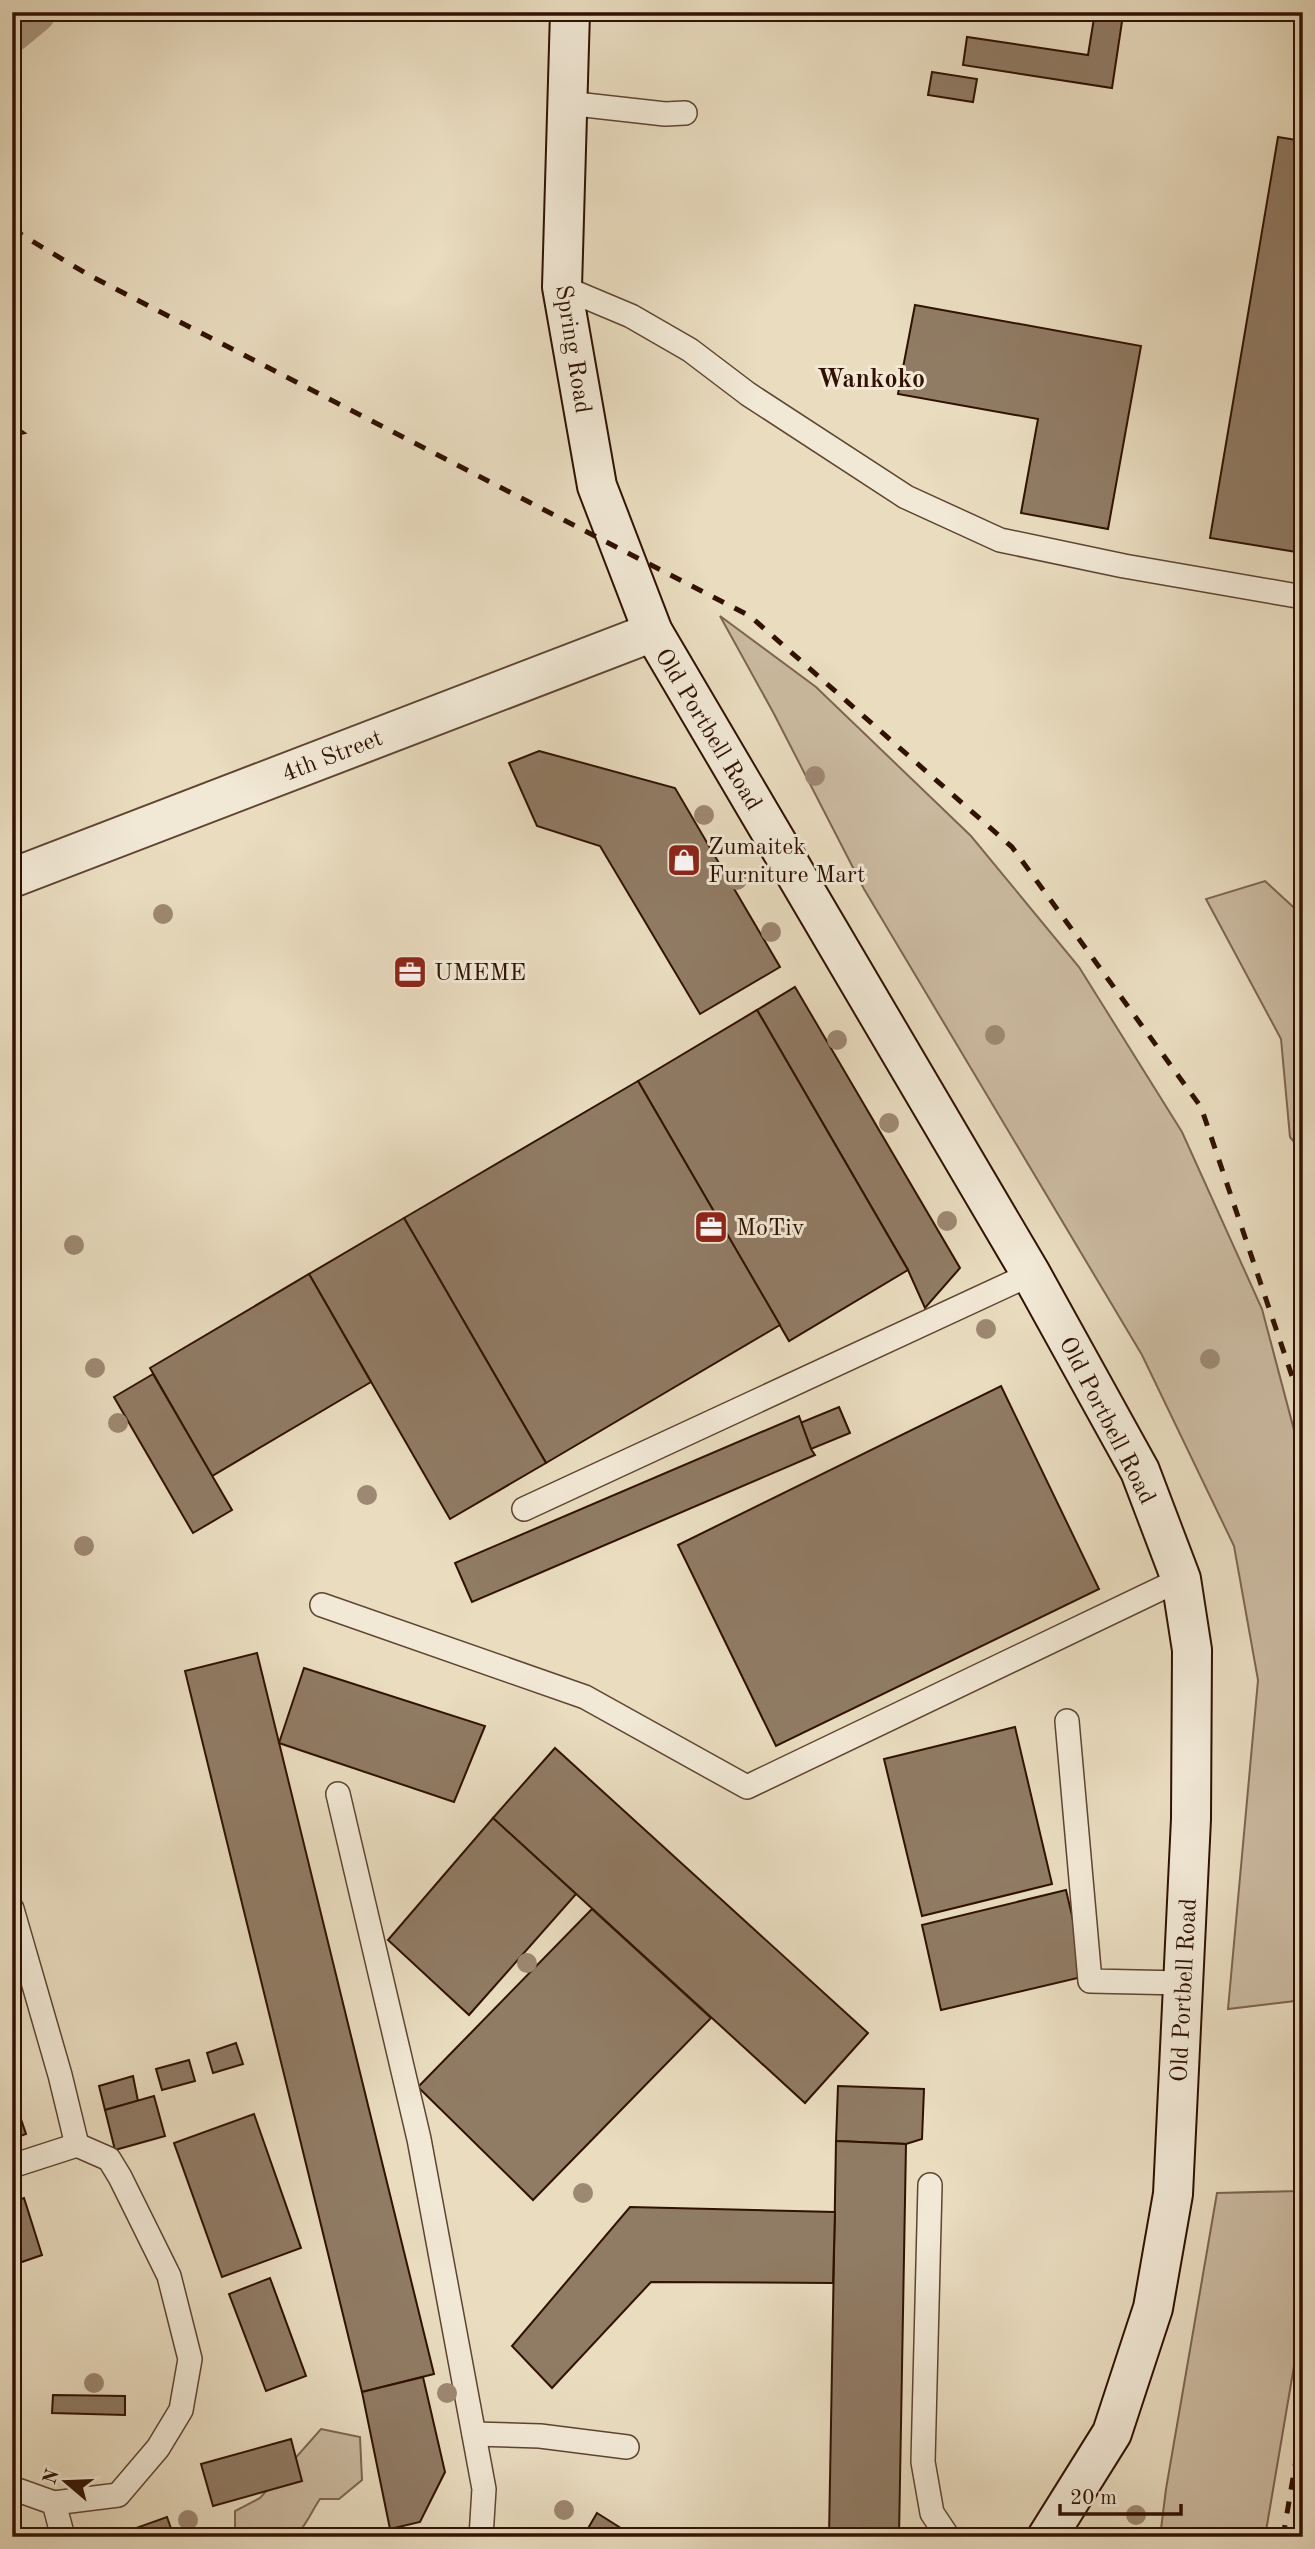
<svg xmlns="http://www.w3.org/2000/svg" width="1315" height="2549" font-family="'Old Standard TT',serif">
<rect width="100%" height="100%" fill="#e9dcbf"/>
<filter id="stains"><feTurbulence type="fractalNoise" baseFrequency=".00286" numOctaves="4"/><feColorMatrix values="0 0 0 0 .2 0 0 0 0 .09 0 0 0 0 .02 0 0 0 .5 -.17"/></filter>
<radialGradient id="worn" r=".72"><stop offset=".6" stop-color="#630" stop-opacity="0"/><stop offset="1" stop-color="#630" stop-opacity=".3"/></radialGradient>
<g fill="#cab99f" stroke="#7d6550" stroke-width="2">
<path d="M720,616L816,687L971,836L1079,967L1182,1132L1262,1309L1303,1464V2000L1228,2009L1258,1680L1234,1546L1142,1355L864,889L773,712Z"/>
<path d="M1265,881L1303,916V1153L1290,1137L1281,1039L1206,899Z"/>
<path d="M1303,2138V2313L1265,2537H1160L1166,2489L1217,2193L1297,2191Z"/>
<path d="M321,2429L360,2437L362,2480L339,2499H320C313,2509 307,2523 299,2532C286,2544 249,2535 235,2530V2511L260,2498Z"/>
</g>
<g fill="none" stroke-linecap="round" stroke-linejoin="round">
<path stroke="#aa977f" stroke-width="42" d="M12,31L35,12"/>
</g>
<g fill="#907b64" stroke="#301102" stroke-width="2">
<path d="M1095,12L1123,15L1112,88L963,65L967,37L1088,55Z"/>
<path d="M932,72L977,79L973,102L928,95Z"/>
<path d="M1278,137L1303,141V553L1210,538Z"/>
<path d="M915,305L1141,346L1108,529L1021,513L1038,419L898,394Z"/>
<path d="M12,424L25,433L12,436Z"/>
<path d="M539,751L675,788L780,967L700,1014L600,846L537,826L509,763Z"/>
<path d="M795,987L960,1268L925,1308L908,1270L757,1010Z"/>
<path d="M757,1010L908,1270L789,1341L638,1081Z"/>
<path d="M638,1081L780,1325L546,1463L404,1218Z"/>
<path d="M404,1218L546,1463L450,1519L309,1274Z"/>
<path d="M309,1274L371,1382L212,1476L150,1368Z"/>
<path d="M153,1374L232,1510L193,1533L114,1397Z"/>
<path d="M1001,1386L1099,1589L776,1746L678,1545Z"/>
<path d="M839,1407L850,1433L811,1449L800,1423Z"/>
<path d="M799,1416L811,1449L815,1455L472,1602L455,1563Z"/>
<path d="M257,1653L434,2374L362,2392L185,1671Z"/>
<path d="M304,1668L485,1726L454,1802L279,1743Z"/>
<path d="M1015,1727L1052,1884L922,1916L884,1759Z"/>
<path d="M555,1748L868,2033L805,2103L493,1818Z"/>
<path d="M493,1818L576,1894L469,2015L388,1940Z"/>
<path d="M1066,1890L1086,1976L941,2010L922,1925Z"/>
<path d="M592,1909L711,2018L533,2200L418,2087Z"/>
<path d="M236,2043L243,2064L213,2073L207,2053Z"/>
<path d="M189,2060L195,2081L162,2090L156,2069Z"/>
<path d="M133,2076L138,2101L105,2110L99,2086Z"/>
<path d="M838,2086L924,2089L922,2139L906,2144L836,2141Z"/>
<path d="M12,2093L26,2134L12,2139Z"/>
<path d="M154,2096L165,2136L115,2150L105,2110Z"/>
<path d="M254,2114L301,2248L222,2277L174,2143Z"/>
<path d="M836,2141L906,2144L899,2537H829Z"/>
<path d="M24,2198L42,2255L13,2265L12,2202Z"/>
<path d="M630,2207L835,2212L833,2283L651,2282L552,2388L512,2346Z"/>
<path d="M270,2278L306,2376L266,2391L229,2294Z"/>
<path d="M423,2377L445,2472L420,2522L390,2529L362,2392Z"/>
<path d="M53,2395L125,2396V2415L52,2413Z"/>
<path d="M291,2439L302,2481L213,2506L201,2464Z"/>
<path d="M597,2513L635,2537H583Z"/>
<path d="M167,2517L174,2537H139L136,2528Z"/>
</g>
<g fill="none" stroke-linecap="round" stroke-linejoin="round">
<g stroke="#5e4431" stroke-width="26">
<g id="service">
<path d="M567,103L665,114L685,113"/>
<path d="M562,287L631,316L690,350L748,394L906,497L1000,540L1124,566L1303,597"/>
<path d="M524,1509L1031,1274"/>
<path d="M322,1605L585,1697L747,1787L1181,1579"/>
<path d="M1067,1721L1090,1981L1183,1983"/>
<path d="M338,1794L419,2139L484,2489L481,2537"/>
<path d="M12,1909L60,2075L77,2145"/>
<path d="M12,2166L77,2145L109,2159L120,2177L169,2276L190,2359L181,2410L158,2448L118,2495L54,2503"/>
<path d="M930,2185L923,2462L932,2513L948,2537"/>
<path d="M474,2434L540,2436L627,2447"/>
<path d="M12,2488L54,2503L63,2537"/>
</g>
</g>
<g stroke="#5e4431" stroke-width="42">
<path id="minor" d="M12,878L653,632"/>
</g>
<g stroke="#301102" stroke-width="42">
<path id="secondary" d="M570,12L562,287L597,486L653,632L1031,1274L1140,1471L1181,1579L1192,1650L1191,1819L1173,2194L1153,2308L1112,2433L1047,2537"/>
</g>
<use href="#service" stroke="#f1e8d5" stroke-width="23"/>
<use href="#minor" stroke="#f1e8d5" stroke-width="38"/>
<use href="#secondary" stroke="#f1e8d5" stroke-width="38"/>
<g stroke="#301102" stroke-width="5" stroke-dasharray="12 12" stroke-linecap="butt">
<path d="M12,229L87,274L750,616L1012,847L1201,1107L1294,1382L1303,1421"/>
<path d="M1283,2537L1303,2419"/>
</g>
</g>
<g fill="#9d8871">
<circle cx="815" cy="776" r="10"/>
<circle cx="704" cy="815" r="10"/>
<circle cx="737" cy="880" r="10"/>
<circle cx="163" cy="914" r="10"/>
<circle cx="771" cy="932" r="10"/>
<circle cx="995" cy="1035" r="10"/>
<circle cx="837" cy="1040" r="10"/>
<circle cx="889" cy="1123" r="10"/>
<circle cx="947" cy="1221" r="10"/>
<circle cx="74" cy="1245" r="10"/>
<circle cx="986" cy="1329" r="10"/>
<circle cx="1210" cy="1359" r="10"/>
<circle cx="95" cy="1368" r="10"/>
<circle cx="118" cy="1423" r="10"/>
<circle cx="367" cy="1495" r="10"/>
<circle cx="84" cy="1546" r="10"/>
<circle cx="527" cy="1963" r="10"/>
<circle cx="583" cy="2193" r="10"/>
<circle cx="94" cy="2383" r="10"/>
<circle cx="447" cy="2393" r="10"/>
<circle cx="564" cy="2510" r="10"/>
<circle cx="1136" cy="2515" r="10"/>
<circle cx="188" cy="2520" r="10"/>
</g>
<defs>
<g id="shop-square" transform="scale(1.75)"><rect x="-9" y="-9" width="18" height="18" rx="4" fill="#8f2418" stroke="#f1e8d5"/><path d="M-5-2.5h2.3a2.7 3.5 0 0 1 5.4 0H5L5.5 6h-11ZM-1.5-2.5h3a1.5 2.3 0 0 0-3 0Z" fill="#fff"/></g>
<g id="office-square" transform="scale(1.75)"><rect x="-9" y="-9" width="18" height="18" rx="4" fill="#8f2418" stroke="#f1e8d5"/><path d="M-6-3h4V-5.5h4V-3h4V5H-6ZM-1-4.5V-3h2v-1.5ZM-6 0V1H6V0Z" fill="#fff"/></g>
</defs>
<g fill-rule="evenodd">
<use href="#shop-square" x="684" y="860"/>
<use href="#office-square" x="410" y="972"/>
<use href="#office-square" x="711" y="1227"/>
</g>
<g text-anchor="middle" stroke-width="6" stroke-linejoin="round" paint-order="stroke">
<g font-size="24" fill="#301102" stroke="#f1e8d5">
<text transform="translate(574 349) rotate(81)" y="8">Spring Road</text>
<text transform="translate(709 729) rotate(59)" y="8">Old Portbell Road</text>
<text transform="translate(332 755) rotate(-21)" y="8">4th Street</text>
<text transform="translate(1108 1420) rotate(63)" y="8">Old Portbell Road</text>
<text transform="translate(1183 1990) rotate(-87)" y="8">Old Portbell Road</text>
</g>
<g font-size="24" fill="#301102" stroke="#f1e8d5" text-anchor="start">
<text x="708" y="854">Zumaitek<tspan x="708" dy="28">Furniture Mart</tspan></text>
<text x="434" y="980">UMEME</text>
<text x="736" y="1235">MoTiv</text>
</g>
<g font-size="26" font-weight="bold" fill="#301102" stroke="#f1e8d5">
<text x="871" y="387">Wankoko</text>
</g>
</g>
<rect width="1315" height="2549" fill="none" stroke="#e9dcbf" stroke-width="42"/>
<rect x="14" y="14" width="1287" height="2521" fill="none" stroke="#301102" stroke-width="3.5"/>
<rect x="21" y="21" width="1273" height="2507" fill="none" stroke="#301102" stroke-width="2"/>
<g transform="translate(66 2482) rotate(289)" stroke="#f1e8d5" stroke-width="5" paint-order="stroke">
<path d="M0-5L12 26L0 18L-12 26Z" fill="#301102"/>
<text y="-10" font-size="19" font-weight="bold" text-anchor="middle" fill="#301102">N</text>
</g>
<path d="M1060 2504v10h121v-10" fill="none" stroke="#301102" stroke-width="3.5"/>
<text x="1070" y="2504" font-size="21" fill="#301102" stroke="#f1e8d5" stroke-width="5" paint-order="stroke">20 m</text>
<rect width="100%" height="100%" filter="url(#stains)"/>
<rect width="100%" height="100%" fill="url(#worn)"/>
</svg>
